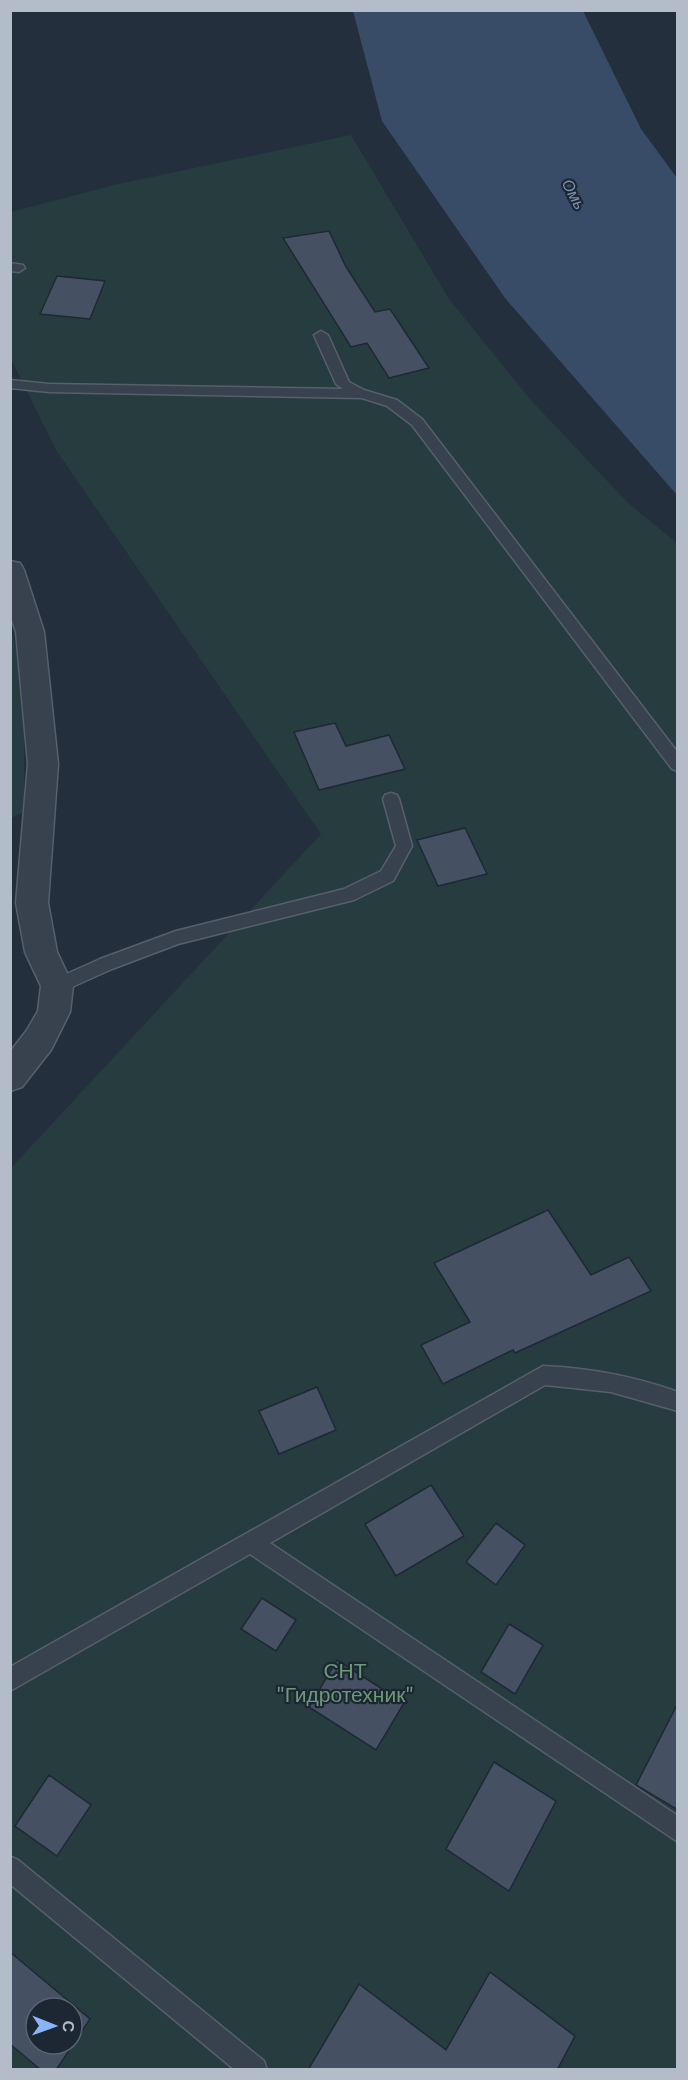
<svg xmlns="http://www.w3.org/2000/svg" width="688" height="2080" font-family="'Work Sans',sans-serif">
<rect width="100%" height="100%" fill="#242f3e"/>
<g fill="#263c3f" fill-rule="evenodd">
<path d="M351,135L449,299L529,398L629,504L677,543V2069H11V1168L321,834L56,450L11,359V212L118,184ZM36,2008H72V2044H36Z"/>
<path d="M10,626L24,675V812L11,818Z"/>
</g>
<path fill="#394c67" d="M353,11H583L641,129L677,178V495L505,298L382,121Z"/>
<g fill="#455162" stroke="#1f2835" stroke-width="1.5" fill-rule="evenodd">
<path d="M329,231L346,267L375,312L390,309L429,368L389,378L367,343L351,347L283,238Z"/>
<path d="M57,276L105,281L90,319L40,314Z"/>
<path d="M335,723L346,746L389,735L405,769L319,790L294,732Z"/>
<path d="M465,828L487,874L438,886L417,840Z"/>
<path d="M548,1210L591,1275L629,1257L651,1291L515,1353L513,1350L443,1384L421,1345L470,1322L434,1263Z"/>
<path d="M317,1387L336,1430L279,1454L259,1411Z"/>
<path d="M431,1485L464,1536L396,1576L365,1524Z"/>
<path d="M496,1523L525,1545L496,1585L466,1562Z"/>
<path d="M262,1598L296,1620L276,1651L241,1629Z"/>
<path d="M509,1624L543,1645L515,1694L481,1672Z"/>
<path d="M337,1660L404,1703L376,1750L309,1707Z"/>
<path d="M678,1703V1810L636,1785Z"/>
<path d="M494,1762L556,1801L509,1891L446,1849Z"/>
<path d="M49,1775L91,1805L57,1856L15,1826Z"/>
<path d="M10,1952L90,2019L56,2070H41L10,2044ZM36,2008H72V2044H36Z"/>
<path d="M490,1972L575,2036L557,2070H308L359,1984L446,2050Z"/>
</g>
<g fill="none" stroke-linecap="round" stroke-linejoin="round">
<g stroke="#565f6c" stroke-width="3">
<g id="service">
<path d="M10,263L23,265L25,268L19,272L10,271Z"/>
<path d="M321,331L328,335L349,382L364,390L397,400L422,419L678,753V771L672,769L412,425L387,406L362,398L49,392L10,388V380L49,384L343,389L336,384L314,335Z"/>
<path d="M391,793L397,795L399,799L412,846L393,881L354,900L178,944L112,969L63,991L57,993L51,991L48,986L51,981L100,959L176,931L344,889L381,871L396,846L383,799L385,795Z"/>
<path d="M543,1366C590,1368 633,1376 678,1392V1411L611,1392L545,1385L270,1543L678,1816V1842L250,1554L10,1691V1667Z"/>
<path d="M10,1856L18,1860L264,2061L267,2070H235L10,1884Z"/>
</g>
</g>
<g stroke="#565f6c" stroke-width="3">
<path id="minor" d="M10,561L20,563L24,570L44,632L58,764L48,903L57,952L73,986L70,1012L51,1050L22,1087L10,1091V1052L27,1030L38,1011L41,986L25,952L16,903L28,764L16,632L10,614Z"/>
</g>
<use href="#service" fill="#38414e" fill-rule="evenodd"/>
<use href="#minor" fill="#38414e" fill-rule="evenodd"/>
</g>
<g text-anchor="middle" stroke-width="4.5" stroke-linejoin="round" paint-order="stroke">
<g font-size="16" font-style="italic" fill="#7c92b1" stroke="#1d2633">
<text transform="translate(574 194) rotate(62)" y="6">Омь</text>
</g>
<g font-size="21" fill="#6b9a76" stroke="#1d2633">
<text x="345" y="1678">СНТ<tspan x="345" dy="24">"Гидротехник"</tspan></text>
</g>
</g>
<rect width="688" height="2080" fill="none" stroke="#b4bcc9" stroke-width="24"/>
<g transform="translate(54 2026) rotate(91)"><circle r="28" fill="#1d2633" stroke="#59626f" stroke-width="1.5"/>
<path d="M0-4.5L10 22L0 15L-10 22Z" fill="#8ab4f8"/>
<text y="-9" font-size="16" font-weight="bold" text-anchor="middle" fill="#b4bcc9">С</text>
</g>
</svg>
